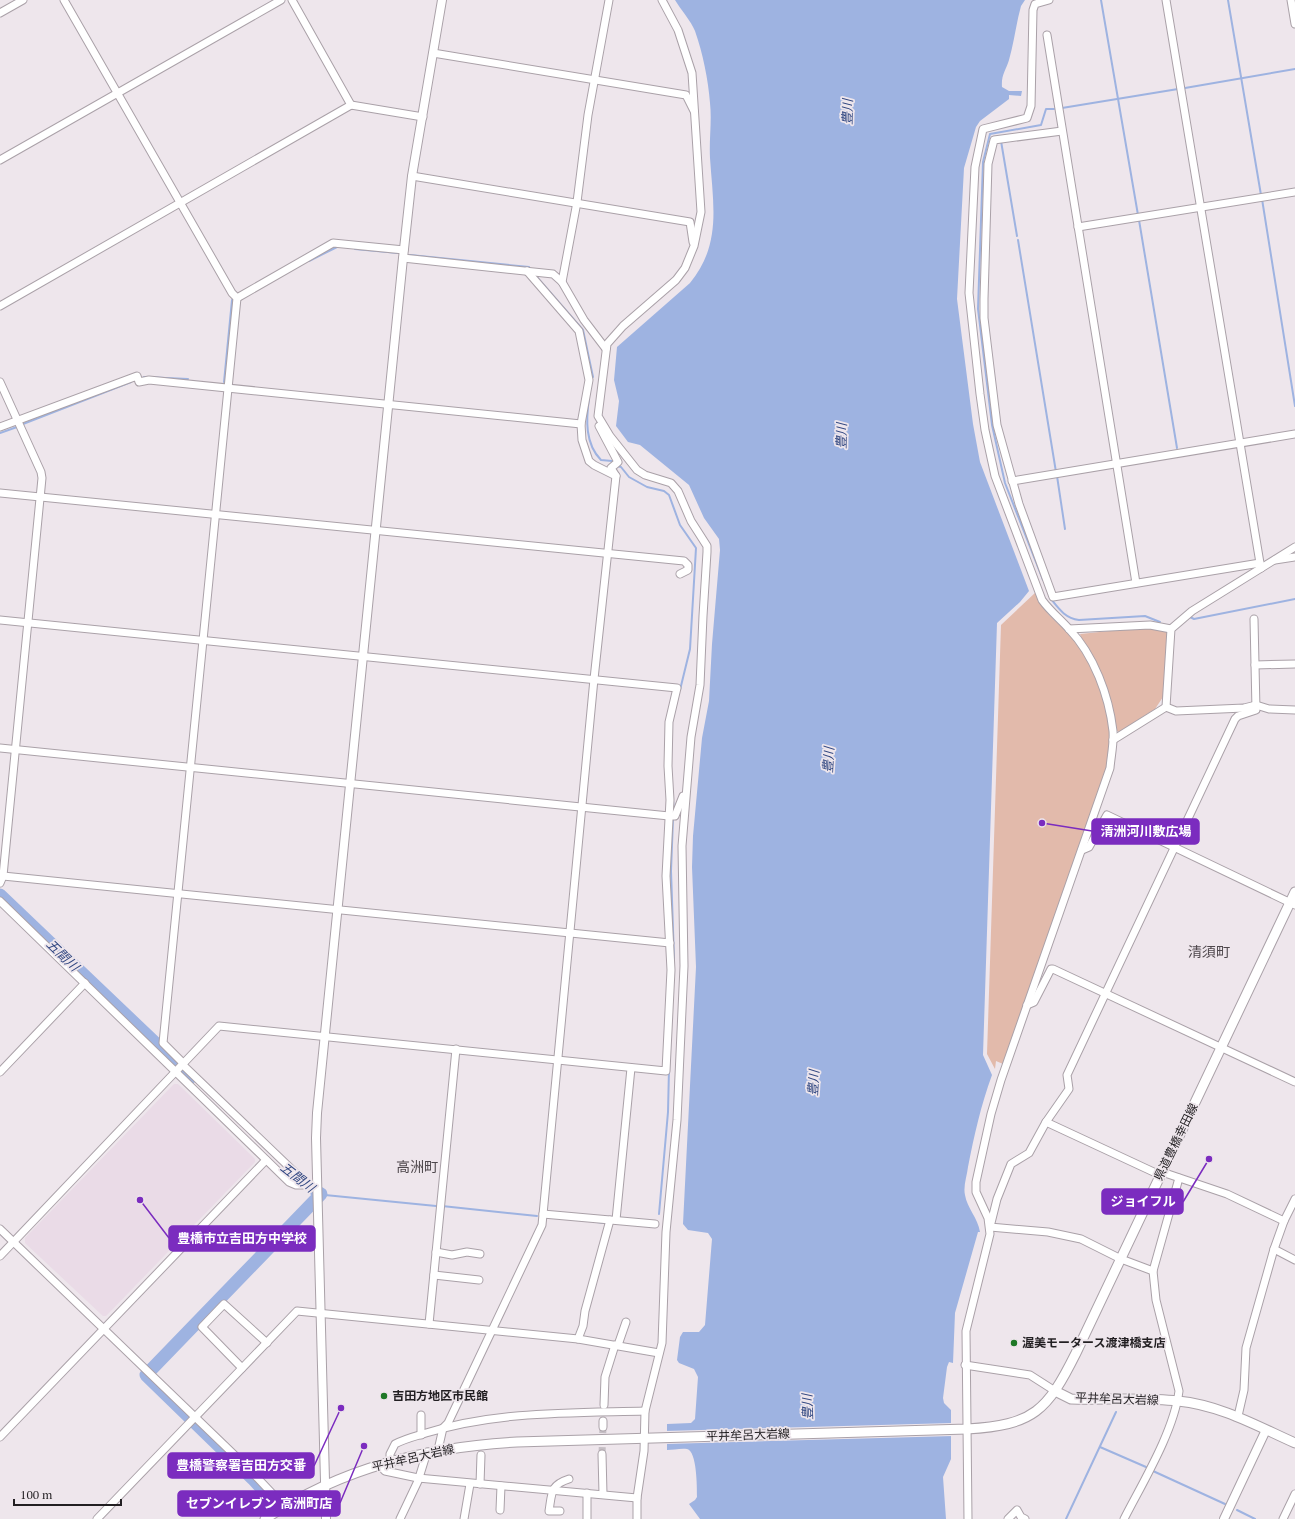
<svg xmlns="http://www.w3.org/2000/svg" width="1295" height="1519" font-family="'PT Serif','Noto Sans JP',serif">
<rect width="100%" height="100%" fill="#eee6ec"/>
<path fill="#eadbe7" d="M174,1084H178L255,1159V1162L106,1316H103L25,1243V1238Z"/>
<g fill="#e2baab">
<path d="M1036,592C1045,616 1053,617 1069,634C1091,657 1106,693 1110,725C1112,736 1110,750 1109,761L1003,1064L996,1061L995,1069L987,1054L1001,625Z"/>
<path d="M1149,627L1167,632L1165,694L1155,709L1119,732L1114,729L1112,712L1080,634Z"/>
</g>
<path fill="#9eb3e1" d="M675,0H1025L1021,6C1016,24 1014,43 1009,60C1006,70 1001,75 1002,87L1009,91H1022L1021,96L1009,95V99L980,121L976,127L964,168L957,299L973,424L980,462L1029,591L1020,602L997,623L983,1055L992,1075C981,1105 974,1136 968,1167C967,1176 963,1186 965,1195C967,1208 978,1218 980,1232H978L955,1313L953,1363L949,1362L947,1367L943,1398L944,1403L951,1410V1459L943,1477L946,1519H700L689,1504L695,1500L697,1497C697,1487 697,1451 687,1449C681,1448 673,1450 667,1450V1424L691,1423L695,1419L698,1377L694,1369L679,1363L677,1360L680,1337L683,1332H699L705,1325L712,1239L708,1233L688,1230L683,1224L696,967L692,867L693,836L702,738L709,701L712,644L720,550L719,539L704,518L689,485L640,445L628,442L616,426L619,401L614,380L617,347L690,283C722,244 713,204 710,158C709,140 712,121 710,103C708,79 703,54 695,31C691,21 681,10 675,0Z"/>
<path fill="#eee6ec" d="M953,1423V1436L665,1444V1431Z"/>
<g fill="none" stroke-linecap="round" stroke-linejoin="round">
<g stroke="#9eb3e1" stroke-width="2">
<path d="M1101,0L1138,215"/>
<path d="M1228,0L1261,195"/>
<path d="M1185,88L1295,69"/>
<path d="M1062,108L1178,89"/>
<path d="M1001,141L1017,236"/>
<path d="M1262,199L1295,406"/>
<path d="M1139,220L1177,448"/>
<path d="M1018,240L1056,472"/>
<path d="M355,249L398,253"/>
<path d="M410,255L529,267"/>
<path d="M309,261L337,247"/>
<path d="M535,275L583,330L593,377"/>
<path d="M144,377L188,379"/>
<path d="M224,382L232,300"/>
<path d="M589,398C586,420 585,444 601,460L612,461L614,463"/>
<path d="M23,424L131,382"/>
<path d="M0,433L17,427"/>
<path d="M617,466L621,467L629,477L647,487L664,491L669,495L680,525L696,548L690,649L680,690"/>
<path d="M1057,476L1065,529"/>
<path d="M1043,580L1005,483L992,425L978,309L983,162L990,134L1041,125L1046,109H1054"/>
<path d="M1051,599C1059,609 1065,618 1079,620L1145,616L1160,622"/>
<path d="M1190,617L1194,619L1295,599"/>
<path d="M673,800L674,811"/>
<path d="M673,818L671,871L674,959"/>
<path d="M325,1195L436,1206"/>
<path d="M442,1206L537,1216"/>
<path d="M659,1214L668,1112L669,1069"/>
<path d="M597,1222L605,1223"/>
<path d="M1100,1447L1146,1467"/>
<path d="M1153,1471L1225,1504"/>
<path d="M1237,1510L1255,1519"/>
<path d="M1066,1519L1116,1412"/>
</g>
<g stroke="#9eb3e1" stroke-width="13">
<path d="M0,895L191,1077"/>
<path d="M272,1500L253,1479L146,1375L321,1194L316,1191"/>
</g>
<path stroke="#c5bec4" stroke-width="7" stroke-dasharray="7 3.5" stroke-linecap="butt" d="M602,1454L603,1427"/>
<g stroke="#aaa1a8" stroke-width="9">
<g id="minor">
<path d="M64,0L232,293L237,298L163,1043L183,1063L184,1066L308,1185"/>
<path d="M292,0L351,105"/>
<path d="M1166,0L1260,563"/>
<path d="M1291,0L1295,24"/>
<path d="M0,13L23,0"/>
<path d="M1047,35L1136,583"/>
<path d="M433,53L686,95L694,111"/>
<path d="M1062,131L994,140L988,164L984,299V318L997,425L1019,504L1053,597L1260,563L1261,568"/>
<path d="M0,160L281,0"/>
<path d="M412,176L690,222L693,242"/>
<path d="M1078,227L1295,192"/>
<path d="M403,258L553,274L562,282L584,320L606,349"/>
<path d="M527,271L579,331L589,380L581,424L582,440L589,461L594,465L616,476"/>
<path d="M562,282L577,202L588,115L609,0"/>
<path d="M237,298L333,243L404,250"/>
<path d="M0,306L351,105L423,117"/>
<path d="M0,382L41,472L42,478L3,876L0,883"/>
<path d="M0,427L137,376L139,382L149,380L581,424"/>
<path d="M1012,481L1295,434"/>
<path d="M0,493L684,561L688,565V570L680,574"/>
<path d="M1275,560L1295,557"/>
<path d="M0,620L677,688L669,722L668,766L670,800L666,876L671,970L666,1071L219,1026L0,1256"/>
<path d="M1069,629L1150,625L1171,629"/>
<path d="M1255,665L1295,664"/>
<path d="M1166,707L1171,629L1192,611L1295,547"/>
<path d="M1113,740L1166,707L1176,711L1244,708L1256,705L1269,709L1295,710"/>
<path d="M0,748L669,816H675L683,796H685"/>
<path d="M1082,850L1089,847L1107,815L1295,905"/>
<path d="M3,876L670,943"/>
<path d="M0,901L289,1182L296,1185H317"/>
<path d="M1027,1005L1034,1002L1051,969H1053L1295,1082"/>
<path d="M0,1072L85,983"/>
<path d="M1046,1122L1160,1175"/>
<path d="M1162,1172L1227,1194L1284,1221"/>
<path d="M543,1214L655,1224"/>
<path d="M616,1220L631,1068"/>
<path d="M0,1229L250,1470L284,1506"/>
<path d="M1274,1249L1295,1260"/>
<path d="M436,1252L452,1255L467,1252L480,1254"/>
<path d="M1153,1271L1121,1259L1081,1239L1048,1232L990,1227L997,1199L1011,1164L1029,1153L1046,1122L1069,1089L1067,1075L1235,719L1238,716L1256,710L1254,619"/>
<path d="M434,1275L479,1280"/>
<path d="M429,1324L456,1049"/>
<path d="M578,1339L583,1326L585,1311L610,1220"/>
<path d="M618,1345L626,1322"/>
<path d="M965,1365L1030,1375L1055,1391"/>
<path d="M242,1368L202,1327L224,1304L267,1343"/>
<path d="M604,1405L605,1377L615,1345"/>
<path d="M1238,1416L1244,1390L1246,1348L1274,1249L1284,1221L1295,1199"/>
<path d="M603,1427V1421"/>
<path d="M421,1435V1415"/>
<path d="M0,1437L266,1160"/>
<path d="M438,1450L443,1428L448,1423L542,1225L594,679L616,476L611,468L618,462L599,426"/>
<path d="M602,1454L603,1494"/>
<path d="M390,1462V1454L395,1444C404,1439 416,1436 426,1433C497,1411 572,1413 645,1411"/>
<path d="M379,1465L385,1471L418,1478L637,1498"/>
<path d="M480,1484L481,1455"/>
<path d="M587,1493V1519"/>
<path d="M500,1510L501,1486"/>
<path d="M560,1511H549C552,1493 550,1485 569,1479"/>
<path d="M97,1519L297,1311L578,1339L659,1353"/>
<path d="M400,1519L418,1481L427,1452"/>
<path d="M464,1519L470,1484"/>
<path d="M637,1519V1498L644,1451L645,1411L662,1343L666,1232L677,1120L684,966L682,846L691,737L700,685L703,616L707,552V546L691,521L678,491L671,483L645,475L637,470L610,436L598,416L607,344L623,326L676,280L685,268L694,246L701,212L692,73L678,30L662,0"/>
<path d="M968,1519L966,1331L990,1234L988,1218L976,1192V1182L991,1114L1001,1080L1110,768C1111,756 1114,743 1113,731C1109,696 1094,655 1069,629C1060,619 1050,611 1042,600L995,476L985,430L980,394L969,293L975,167L983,129L1027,118L1031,106L1033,10L1035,4L1049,0"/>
<path d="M1008,1519L1017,1510L1021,1517L1025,1519"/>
<path d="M1124,1519C1143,1482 1174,1431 1179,1391L1156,1300L1153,1271L1179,1178"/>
<path d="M1283,1519L1295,1494"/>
</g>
</g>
<g stroke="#aaa1a8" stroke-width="10">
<g id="tertiary">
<path d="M326,1519L316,1138L317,1113L403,258L412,176L442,0"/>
<path d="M1224,1519L1266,1430"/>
</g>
</g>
<g stroke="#aaa1a8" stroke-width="11">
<g id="secondary">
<path d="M1055,1391L1071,1399C1105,1400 1145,1397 1178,1401C1220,1405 1257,1426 1295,1443"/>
<path d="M265,1519C341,1468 426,1447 517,1442L967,1429C1034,1425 1047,1411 1076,1353L1295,892"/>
</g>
</g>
<use href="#minor" stroke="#fff" stroke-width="7"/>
<use href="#tertiary" stroke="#fff" stroke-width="8"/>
<use href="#secondary" stroke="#fff" stroke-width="9"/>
</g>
<g fill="#1e7826" stroke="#eee6ec" stroke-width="1.5">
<circle cx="1014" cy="1343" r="4"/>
<circle cx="384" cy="1396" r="4"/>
</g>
<g text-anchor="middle" stroke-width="3.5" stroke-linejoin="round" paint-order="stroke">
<g font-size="12" fill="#221f22" stroke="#eee6ec">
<text transform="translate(1176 1142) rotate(-64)" y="4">県道豊橋幸田線</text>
<text transform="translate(1117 1399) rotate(2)" y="4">平井牟呂大岩線</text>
<text transform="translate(748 1435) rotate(-2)" y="4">平井牟呂大岩線</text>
<text transform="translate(413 1458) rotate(-13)" y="4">平井牟呂大岩線</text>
</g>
<g font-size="12" font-weight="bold" fill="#221f22" stroke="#eee6ec" text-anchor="start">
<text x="1022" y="1347">渥美モータース渡津橋支店</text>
<text x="392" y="1400">吉田方地区市民館</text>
</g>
<g font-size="13" font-style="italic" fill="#304680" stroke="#eee6ec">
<text transform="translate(847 112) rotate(-89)" y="5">豊川</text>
<text transform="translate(841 436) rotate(-89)" y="5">豊川</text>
<text transform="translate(828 760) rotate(-87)" y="5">豊川</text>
<text transform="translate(63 955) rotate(44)" y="5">五間川</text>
<text transform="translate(813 1083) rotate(-87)" y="5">豊川</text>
<text transform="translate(298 1177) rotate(38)" y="5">五間川</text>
<text transform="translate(807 1407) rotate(-92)" y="5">豊川</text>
</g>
<g font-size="14" fill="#4e474c" stroke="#eee6ec">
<text x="1209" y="957">清須町</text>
<text x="417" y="1172">高洲町</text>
</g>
</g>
<path fill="none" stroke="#7b2cbf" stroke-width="1.5" d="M1042 823L1092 831M1209 1159L1183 1202M140 1200L169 1238M341 1408L314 1466M364 1446L340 1503"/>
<g fill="#7b2cbf" stroke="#eee6ec" stroke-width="1.5">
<circle cx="1042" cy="823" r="4"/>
<circle cx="1209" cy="1159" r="4"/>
<circle cx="140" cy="1200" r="4"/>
<circle cx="341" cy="1408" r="4"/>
<circle cx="364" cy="1446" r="4"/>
</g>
<g fill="#7b2cbf" stroke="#7b2cbf" stroke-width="1.5">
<rect x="1092" y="819" width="107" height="25" rx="4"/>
<rect x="1102" y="1189" width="81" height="25" rx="4"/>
<rect x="169" y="1226" width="146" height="25" rx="4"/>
<rect x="168" y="1453" width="146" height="25" rx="4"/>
<rect x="178" y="1491" width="162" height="25" rx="4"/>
</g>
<g font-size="13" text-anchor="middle" font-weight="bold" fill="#fff">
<text x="1146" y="836">清洲河川敷広場</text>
<text x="1143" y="1206">ジョイフル</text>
<text x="242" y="1243">豊橋市立吉田方中学校</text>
<text x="241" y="1470">豊橋警察署吉田方交番</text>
<text x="259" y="1508">セブンイレブン 高洲町店</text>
</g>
<path d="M14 1499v6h107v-6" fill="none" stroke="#221f22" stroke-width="2"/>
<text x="20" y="1499" font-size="12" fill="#221f22" stroke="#eee6ec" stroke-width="3" paint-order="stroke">100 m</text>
</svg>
